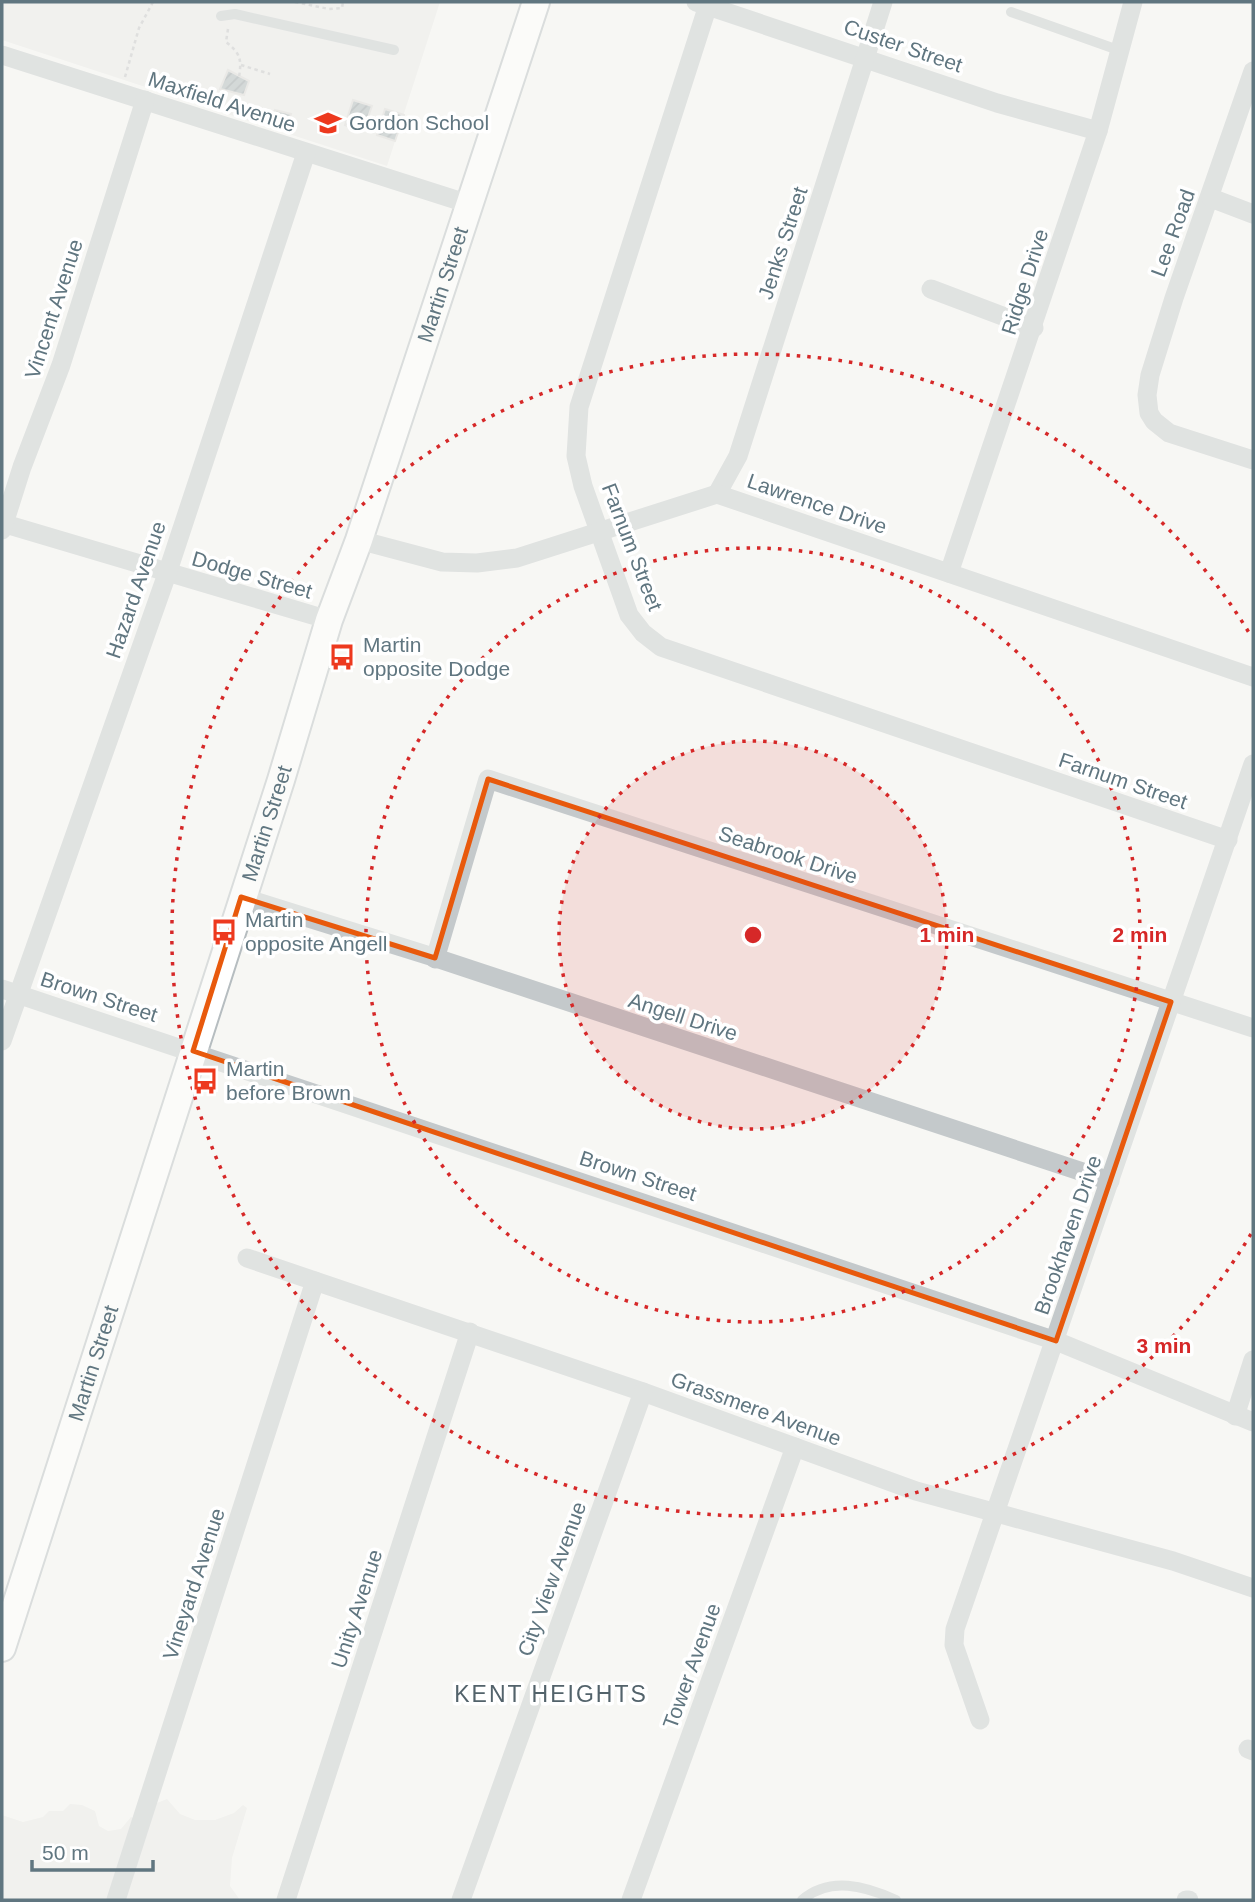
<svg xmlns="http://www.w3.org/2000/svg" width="1255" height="1902" font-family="Arial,sans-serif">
<defs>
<pattern id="building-hatch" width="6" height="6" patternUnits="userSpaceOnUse" patternTransform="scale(1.75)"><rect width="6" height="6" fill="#a8b3b7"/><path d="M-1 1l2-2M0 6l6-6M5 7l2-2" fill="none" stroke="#8c969a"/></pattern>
</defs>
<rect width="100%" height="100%" fill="#f7f7f4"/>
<g fill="#e8e8e7">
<path d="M2,2H440L387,166L2,40Z"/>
<path d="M167,1799L180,1814L195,1820H215L234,1813L243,1805L247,1808L232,1858L230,1886L240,1900H2V1815L23,1822L43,1817L49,1811H63L70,1804L82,1805L95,1811L99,1826L108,1831L121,1829L131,1817L135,1819L147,1807Z"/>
</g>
<g fill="url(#building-hatch)" stroke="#d9d8d6" stroke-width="2">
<path d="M228,70L249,81L244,95L220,89Z"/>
<path d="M353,100L372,106L363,131L345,125Z"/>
<path d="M385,109L404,115L395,141L377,135Z"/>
<path d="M275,110L291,114L286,129L270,124Z"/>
</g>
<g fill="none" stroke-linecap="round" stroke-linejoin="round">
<g stroke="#b6bdc0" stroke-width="30">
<g id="secondary">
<path id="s1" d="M2,1648L281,780L329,620L359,540L536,2"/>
</g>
</g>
<g stroke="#c0c2c4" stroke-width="2.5" stroke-dasharray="3.5 3.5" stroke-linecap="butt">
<path d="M295,2L329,9L342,8L343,2"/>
<path d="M228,29L226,42C240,53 242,59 239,77"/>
<path d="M241,65L270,74"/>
<path d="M125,77L139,28L153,2"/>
</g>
<g stroke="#c4c9cb" stroke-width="10">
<path d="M1011,12L1121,51"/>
<path d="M221,16L235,14L394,50"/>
<path d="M802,1900C830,1876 865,1886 896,1900"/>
</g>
<g stroke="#c4c9cb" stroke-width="19">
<path d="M696,2L997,103L1098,131"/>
<path d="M709,2L579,407L576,456L583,486L629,615L643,633L661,647L1228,840"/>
<path d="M2,55L469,204"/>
<path d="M1253,71L1174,298L1150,375L1147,395L1149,413L1154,421L1169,433L1253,460"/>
<path d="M1211,198L1253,214"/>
<path d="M931,289L1034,328"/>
<path d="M717,494L738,456L883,2"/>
<path d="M2,523L329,620"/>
<path d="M2,530L22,467L61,365L145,100"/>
<path d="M359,540L442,562L477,563L517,558L717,494L1253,677"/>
<path d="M949,573L1098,131L1133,2"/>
<path d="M241,897L430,956L1110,1181"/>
<path d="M435,959L488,779L1253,1028"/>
<path d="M2,989L1056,1341L1253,1422"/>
<path d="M2,1041L167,574L306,153"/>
<path d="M247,1258L643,1392L916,1491L1173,1561L1253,1588"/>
<path d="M1235,1416L1253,1360"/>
<path d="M980,1720L954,1645L955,1629L1253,764"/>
<path d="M1248,1749L1253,1751"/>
<path d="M116,1900L315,1281"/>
<path d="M286,1900L470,1332"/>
<path d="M461,1900L643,1392"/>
<path d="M631,1900L795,1447"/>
<path d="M1186,1900H1189"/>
</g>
<use href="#secondary" stroke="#fff" stroke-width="26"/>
</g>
<path d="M0 0H1255V1902H0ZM488,779L1171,1002L1056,1341L193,1051L241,897L435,958Z" fill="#f7f7f4" fill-opacity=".55" fill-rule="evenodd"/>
<path fill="none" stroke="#e8590c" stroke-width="5" stroke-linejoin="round" d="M488,779L1171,1002L1056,1341L193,1051L241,897L435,958Z"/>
<circle cx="753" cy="935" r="194" fill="#d62828" fill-opacity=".12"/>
<g fill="none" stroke="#d62828" stroke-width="3.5" stroke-dasharray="3.5 7">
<circle cx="753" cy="935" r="194"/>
<circle cx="753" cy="935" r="387"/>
<path d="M1251 1234A581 581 0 1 1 1251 636"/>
</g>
<defs>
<g id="school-bare" transform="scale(2.1)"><path d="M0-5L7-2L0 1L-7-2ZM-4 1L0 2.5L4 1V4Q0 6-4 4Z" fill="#ed391e" stroke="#fff" stroke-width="2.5" paint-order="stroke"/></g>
<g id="bus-bare" transform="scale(2.1)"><path d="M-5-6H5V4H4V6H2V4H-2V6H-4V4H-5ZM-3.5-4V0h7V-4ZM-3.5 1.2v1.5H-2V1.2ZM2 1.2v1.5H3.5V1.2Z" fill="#ed391e" stroke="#fff" stroke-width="2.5" paint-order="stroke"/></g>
</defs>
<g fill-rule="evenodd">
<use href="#school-bare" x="328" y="123"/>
<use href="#bus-bare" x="342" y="657"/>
<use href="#bus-bare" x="224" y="932"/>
<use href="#bus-bare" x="205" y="1081"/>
</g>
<g text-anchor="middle" stroke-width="7" stroke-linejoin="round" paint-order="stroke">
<g font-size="21" fill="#607680" stroke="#fff">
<text transform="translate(903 46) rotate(19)" y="7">Custer Street</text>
<text transform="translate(222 102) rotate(18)" y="7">Maxfield Avenue</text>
<text transform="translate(1173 233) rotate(-70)" y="7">Lee Road</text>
<text transform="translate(783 243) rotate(-72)" y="7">Jenks Street</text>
<text transform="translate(1025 282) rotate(-72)" y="7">Ridge Drive</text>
<text dy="7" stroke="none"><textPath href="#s1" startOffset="1433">Martin Street</textPath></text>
<text transform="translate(54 309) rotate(-72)" y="7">Vincent Avenue</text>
<text transform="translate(817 504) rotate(19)" y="7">Lawrence Drive</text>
<text transform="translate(632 547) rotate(69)" y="7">Farnum Street</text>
<text transform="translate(252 575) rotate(16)" y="7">Dodge Street</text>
<text transform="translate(136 590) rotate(-71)" y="7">Hazard Avenue</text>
<text transform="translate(1123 781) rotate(19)" y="7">Farnum Street</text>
<text dy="7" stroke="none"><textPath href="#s1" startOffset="866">Martin Street</textPath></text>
<text transform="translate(788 855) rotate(18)" y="7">Seabrook Drive</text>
<text transform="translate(99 997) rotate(18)" y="7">Brown Street</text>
<text transform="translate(683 1017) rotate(18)" y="7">Angell Drive</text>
<text transform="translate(638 1176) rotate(18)" y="7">Brown Street</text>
<text transform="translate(1068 1235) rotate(-71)" y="7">Brookhaven Drive</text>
<text dy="7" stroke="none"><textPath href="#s1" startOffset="299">Martin Street</textPath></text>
<text transform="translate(756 1409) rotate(20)" y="7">Grassmere Avenue</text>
<text transform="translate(552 1579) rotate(-70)" y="7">City View Avenue</text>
<text transform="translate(194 1584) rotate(-72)" y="7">Vineyard Avenue</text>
<text transform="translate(357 1609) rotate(-72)" y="7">Unity Avenue</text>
<text transform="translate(692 1666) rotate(-70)" y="7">Tower Avenue</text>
</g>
<g font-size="21" fill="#607680" stroke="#fff" text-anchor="start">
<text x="349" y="130">Gordon School</text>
<text x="363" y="652">Martin<tspan x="363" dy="24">opposite Dodge</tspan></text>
<text x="245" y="927">Martin<tspan x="245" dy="24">opposite Angell</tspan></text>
<text x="226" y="1076">Martin<tspan x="226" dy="24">before Brown</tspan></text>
</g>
<g font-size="23" letter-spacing="2" fill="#53636b" stroke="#fff">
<text x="551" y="1702">KENT HEIGHTS</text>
</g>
</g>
<circle cx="753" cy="935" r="10" fill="#d62828" stroke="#fff" stroke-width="3.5"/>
<g font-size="21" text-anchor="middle" font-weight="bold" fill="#d62828" stroke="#fff" stroke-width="7" stroke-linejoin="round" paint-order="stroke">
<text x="947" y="942">1 min</text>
<text x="1140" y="942">2 min</text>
<text x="1164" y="1353">3 min</text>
</g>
<rect width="1255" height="1902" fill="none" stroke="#607680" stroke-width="7"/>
<path d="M32 1860v10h121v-10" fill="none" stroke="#607680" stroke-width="3.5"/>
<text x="42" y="1860" font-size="21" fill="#607680" stroke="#ffffff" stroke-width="5" paint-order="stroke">50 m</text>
</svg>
